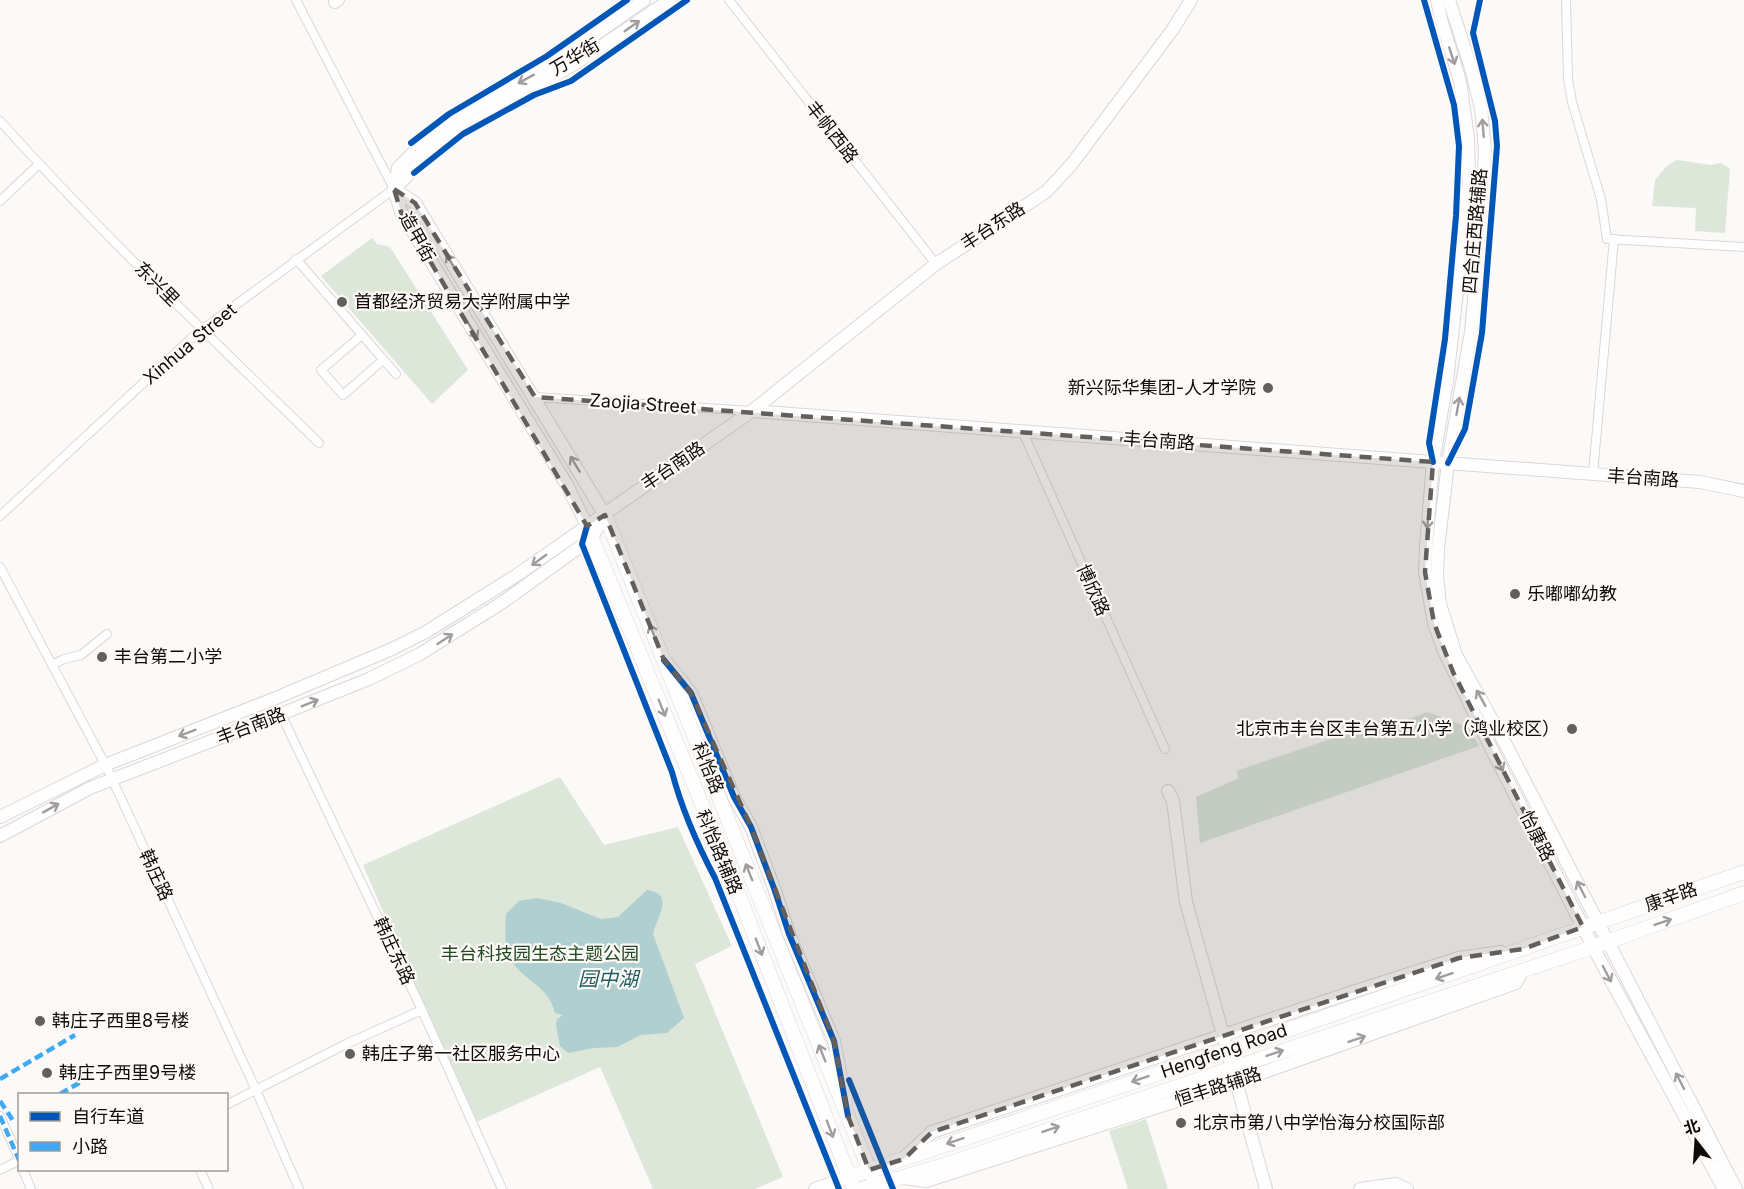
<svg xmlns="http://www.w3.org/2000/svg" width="1744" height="1189" font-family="Inter,'Noto Sans SC',sans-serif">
<rect width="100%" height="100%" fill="#fcfaf8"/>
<g fill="#dce7da">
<path d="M1677,160L1711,165L1720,163L1730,168L1725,233L1695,231L1696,208L1652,206L1655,180C1664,171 1664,165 1677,160Z"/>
<path d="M372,238L377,244L390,247L468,370L432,404L321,276Z"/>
<path d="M1427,712L1468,727L1479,746L1200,843L1196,797L1239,778L1236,771L1369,726L1385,728Z"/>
<path d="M560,777L604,845L678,827L732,946L695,964L783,1177L755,1189H653L600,1067L474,1123L363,865Z"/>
<path d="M1146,1119L1168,1189H1128L1109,1131Z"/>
</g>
<path fill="#b0cfd0" d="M647,890C676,894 656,918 653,934L684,1018L667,1033L641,1035L617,1047L593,1048L568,1053L560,1046L556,1025L557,1019L563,1015L555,1013C549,985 521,980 510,958C504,946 505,927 506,914L519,901L537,898L561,903L601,919L618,917Z"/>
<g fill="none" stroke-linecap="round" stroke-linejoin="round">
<g stroke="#dcd7d5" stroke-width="10">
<g id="street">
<path d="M729,0L936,264"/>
<path d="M1566,0L1568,79L1572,102L1601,199L1607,239L1744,247"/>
<path d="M0,121C101,233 211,338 319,443"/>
<path d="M0,201L39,164"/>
<path d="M296,259L396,374"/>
<path d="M362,335L321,370L343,395L383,360"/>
<path d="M535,397L752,411"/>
<path d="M1022,430L1165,749"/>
<path d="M1593,474L1614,239"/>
<path d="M0,516L196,334L394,189L296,0"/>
<path d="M0,567L107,768L256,1090L299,1189"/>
<path d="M52,665L64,659L81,655L107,634"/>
<path d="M281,714L422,1010L502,1189"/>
<path d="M226,1105L346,1044L422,1010"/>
<path d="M0,1116L20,1161"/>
<path d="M0,1170L20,1160"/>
<path d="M23,1170L31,1189"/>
<path d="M200,1170L209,1189"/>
</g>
</g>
<g stroke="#dcd7d5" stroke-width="14">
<g id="secondary">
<path d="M1437,0L1442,23L1460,81L1468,138L1469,182L1447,381L1433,462L1426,548L1425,572L1434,623L1444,651L1494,754L1600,960L1724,1189"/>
<path d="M1449,0L1471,68L1481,108L1485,150L1482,214L1471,332L1448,463L1438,549L1437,576L1440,604L1456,655L1506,745L1736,1189"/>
<path d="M335,2L338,0"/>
<path d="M394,189L415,203L605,515"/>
<path d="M394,189L435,148L452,135L578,62L670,0"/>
<path d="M752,411L1700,482L1744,491"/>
<path d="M587,526L567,485L401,212L394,189L398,168L422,144L457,118L560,59L644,0"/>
<path d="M667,663L691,693L734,797L751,827L775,891L789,934L834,1041L846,1103"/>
<path d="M1168,791L1173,801L1186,902L1266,1189"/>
<path d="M0,817L105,765L276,698L392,649L426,632L517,575L752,411L936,264L1046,192L1071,165L1173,29L1191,0"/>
<path d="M0,836L90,788L281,714L369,679L420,654L503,602L592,538L604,515"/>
<path d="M905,1157L932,1132L1356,991L1459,958L1501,952"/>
<path d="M903,1178L926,1181L1236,1082L1516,983L1523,970"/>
<path d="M815,1189L849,1177"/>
<path d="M1360,1189L1396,1184L1407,1189"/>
</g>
</g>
<g stroke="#dcd7d5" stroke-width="15">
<g id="primary">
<path d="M605,515L873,1179"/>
<path d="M587,526L727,865L852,1184"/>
<path d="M849,1177L1244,1045L1744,872"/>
<path d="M862,1189L944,1165L1593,947L1744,893"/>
</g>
</g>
<use href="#street" stroke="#fffefe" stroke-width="8"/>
<use href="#secondary" stroke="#fffefe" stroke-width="12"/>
<use href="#primary" stroke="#fffefe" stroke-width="14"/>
<g stroke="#3fa9f5" stroke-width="4.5" stroke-dasharray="9 4.5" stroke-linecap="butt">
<path d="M0,1079L75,1035"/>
<path d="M60,1094L93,1075"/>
<path d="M0,1101L14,1122"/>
<path d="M0,1116L19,1160"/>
</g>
<g stroke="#fdf9f7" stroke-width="10">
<g id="cycleway">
<path d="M1424,0L1454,105L1459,146L1456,216L1445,339L1429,443L1433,462"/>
<path d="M411,143L449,114L547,56L627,0"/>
<path d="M414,173L463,134L534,95L571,81L687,0"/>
<path d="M1448,463L1465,429L1482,333L1497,146L1495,121L1473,33L1480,0"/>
<path d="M587,526L582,544L672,772C682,810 697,844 715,878L839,1189"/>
<path d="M664,660L691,693L734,797L751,827L775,891L789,934L834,1041L848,1116"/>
<path d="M849,1080L893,1189"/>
</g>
</g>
<use href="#cycleway" stroke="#0057b8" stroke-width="6"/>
</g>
<defs><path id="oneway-shaft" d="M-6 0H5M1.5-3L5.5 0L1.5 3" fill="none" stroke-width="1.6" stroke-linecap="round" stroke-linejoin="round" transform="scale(1.5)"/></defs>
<g stroke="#a09d9c">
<use href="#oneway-shaft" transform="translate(632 26) rotate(-35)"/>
<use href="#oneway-shaft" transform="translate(1452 56) rotate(72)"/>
<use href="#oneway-shaft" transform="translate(526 79) rotate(151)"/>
<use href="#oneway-shaft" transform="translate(1483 128) rotate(-95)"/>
<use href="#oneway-shaft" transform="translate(451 262) rotate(-121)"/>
<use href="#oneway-shaft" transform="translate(473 331) rotate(59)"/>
<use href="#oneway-shaft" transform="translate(1458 406) rotate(-80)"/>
<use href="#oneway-shaft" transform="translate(575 464) rotate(-121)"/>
<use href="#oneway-shaft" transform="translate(1428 520) rotate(95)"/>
<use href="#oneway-shaft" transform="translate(539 560) rotate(144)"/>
<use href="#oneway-shaft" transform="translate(653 633) rotate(-112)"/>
<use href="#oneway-shaft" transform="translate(445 639) rotate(-33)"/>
<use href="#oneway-shaft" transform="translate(1481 698) rotate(-119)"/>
<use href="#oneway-shaft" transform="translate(310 703) rotate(-22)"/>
<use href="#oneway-shaft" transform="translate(662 708) rotate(68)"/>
<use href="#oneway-shaft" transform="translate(187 733) rotate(159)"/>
<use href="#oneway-shaft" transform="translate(1499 763) rotate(63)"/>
<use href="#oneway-shaft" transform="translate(51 808) rotate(-29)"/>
<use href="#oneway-shaft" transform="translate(749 872) rotate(-112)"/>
<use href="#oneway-shaft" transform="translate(1581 889) rotate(-117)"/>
<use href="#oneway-shaft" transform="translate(1663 922) rotate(-19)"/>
<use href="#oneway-shaft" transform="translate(759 947) rotate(69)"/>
<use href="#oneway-shaft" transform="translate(1607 974) rotate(62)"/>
<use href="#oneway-shaft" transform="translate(1444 976) rotate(161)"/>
<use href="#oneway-shaft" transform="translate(1357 1039) rotate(-19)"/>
<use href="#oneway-shaft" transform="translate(822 1053) rotate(-112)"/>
<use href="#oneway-shaft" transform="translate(1275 1053) rotate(-19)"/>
<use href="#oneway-shaft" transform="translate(1140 1079) rotate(161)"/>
<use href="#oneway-shaft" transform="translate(1680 1081) rotate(-117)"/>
<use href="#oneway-shaft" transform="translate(830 1129) rotate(69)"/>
<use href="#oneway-shaft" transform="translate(1051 1129) rotate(-19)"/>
<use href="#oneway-shaft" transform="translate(955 1141) rotate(161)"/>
</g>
<path fill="#635f5c" fill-opacity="0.2" stroke="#635f5c" stroke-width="4.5" stroke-dasharray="12 8" stroke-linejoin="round" d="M394,189L415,203L535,397L1433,462L1425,572L1434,623L1453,672L1583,927L1523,949L1459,958L932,1132L904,1159L869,1170L848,1116L834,1041L751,827L691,693L664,660L605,515L587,526L401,212Z"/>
<g fill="#635f5c" stroke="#fdf9f7" stroke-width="2">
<circle cx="342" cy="302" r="6"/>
<circle cx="1268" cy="388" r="6"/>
<circle cx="1515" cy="594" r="6"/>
<circle cx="102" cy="657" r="6"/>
<circle cx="1572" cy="729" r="6"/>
<circle cx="40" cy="1021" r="6"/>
<circle cx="350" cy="1054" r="6"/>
<circle cx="47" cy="1073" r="6"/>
<circle cx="1181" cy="1123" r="6"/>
</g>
<g text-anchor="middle" stroke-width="4.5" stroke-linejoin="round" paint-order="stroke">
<g font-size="18" fill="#110b08" stroke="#fdf9f7">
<text transform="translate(575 57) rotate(-31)" y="6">万华街</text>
<text transform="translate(832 132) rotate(52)" y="6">丰帆西路</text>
<text transform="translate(993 226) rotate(-33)" y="6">丰台东路</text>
<text transform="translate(1475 231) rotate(-85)" y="6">四合庄西路辅路</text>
<text transform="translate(417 237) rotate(61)" y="6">造甲街</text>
<text transform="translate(157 284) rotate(45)" y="6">东兴里</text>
<text transform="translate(190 344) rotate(-40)" y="6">Xinhua Street</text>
<text transform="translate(643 404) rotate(4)" y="6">Zaojia Street</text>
<text transform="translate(1159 441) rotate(4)" y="6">丰台南路</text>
<text transform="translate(673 466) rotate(-34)" y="6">丰台南路</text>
<text transform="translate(1643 478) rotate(4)" y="6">丰台南路</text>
<text transform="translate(1093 590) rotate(66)" y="6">博欣路</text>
<text transform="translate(251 726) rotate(-21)" y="6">丰台南路</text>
<text transform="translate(708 768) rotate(68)" y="6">科怡路</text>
<text transform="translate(1537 836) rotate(63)" y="6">怡康路</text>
<text transform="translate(719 852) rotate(67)" y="6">科怡路辅路</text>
<text transform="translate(156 875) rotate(65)" y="6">韩庄路</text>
<text transform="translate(1671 897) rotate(-19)" y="6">康辛路</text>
<text transform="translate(394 951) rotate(65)" y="6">韩庄东路</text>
<text transform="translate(1224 1051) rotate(-19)" y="6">Hengfeng Road</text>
<text transform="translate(1218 1087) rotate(-18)" y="6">恒丰路辅路</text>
</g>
<g font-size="18" fill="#110b08" stroke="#fdf9f7" text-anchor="start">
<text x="354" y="308">首都经济贸易大学附属中学</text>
<text x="1256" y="394" text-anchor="end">新兴际华集团-人才学院</text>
<text x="1527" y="600">乐嘟嘟幼教</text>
<text x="114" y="663">丰台第二小学</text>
<text x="1560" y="735" text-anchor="end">北京市丰台区丰台第五小学（鸿业校区）</text>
<text x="52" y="1027">韩庄子西里8号楼</text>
<text x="362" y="1060">韩庄子第一社区服务中心</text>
<text x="59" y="1079">韩庄子西里9号楼</text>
<text x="1193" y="1129">北京市第八中学怡海分校国际部</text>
</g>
<g font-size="18" fill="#214923" stroke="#fdf9f7">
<text x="540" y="960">丰台科技园生态主题公园</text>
</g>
<g font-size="20" font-style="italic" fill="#1e5d60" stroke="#fdf9f7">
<text x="608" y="986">园中湖</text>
</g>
</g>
<rect x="18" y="1093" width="210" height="78" fill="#fdf9f7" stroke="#9f9a97" stroke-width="1.5"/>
<rect x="30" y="1112" width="30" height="9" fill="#0057b8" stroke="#9f9a97" stroke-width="1.5"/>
<text x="72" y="1123" font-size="18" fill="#110b08">自行车道</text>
<rect x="30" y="1142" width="30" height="9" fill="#3fa9f5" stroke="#9f9a97" stroke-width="1.5"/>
<text x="72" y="1153" font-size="18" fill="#110b08">小路</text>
<g transform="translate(1696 1141) rotate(343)" stroke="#fdf9f7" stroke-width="4.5" paint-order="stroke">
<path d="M0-4.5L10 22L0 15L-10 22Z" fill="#110b08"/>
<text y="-9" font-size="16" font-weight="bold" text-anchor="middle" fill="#110b08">北</text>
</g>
</svg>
